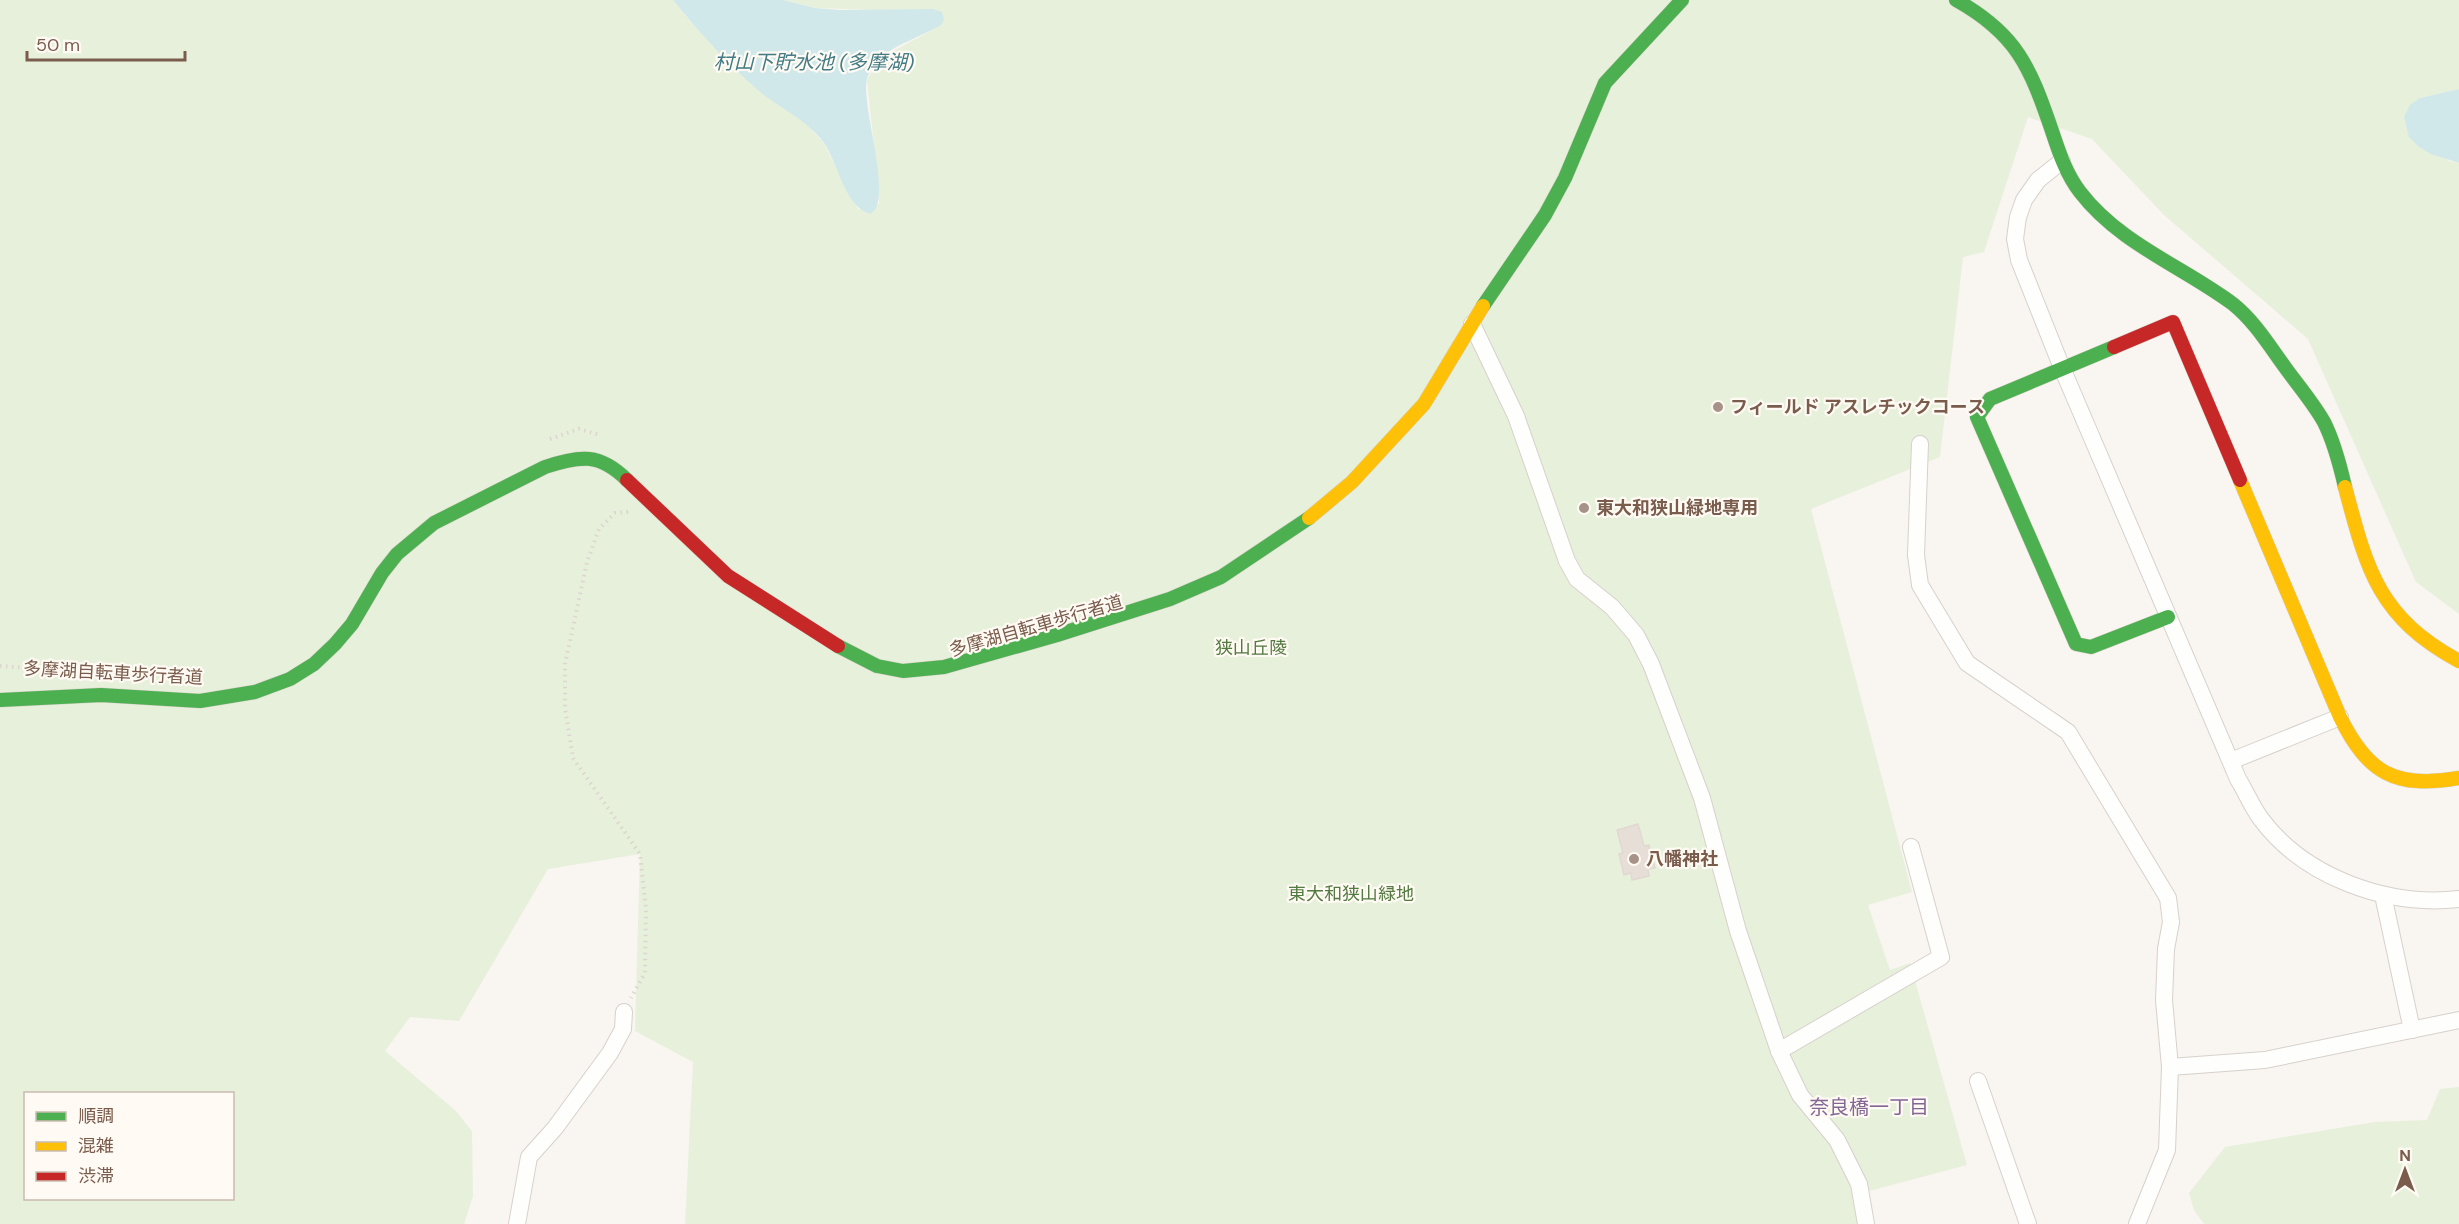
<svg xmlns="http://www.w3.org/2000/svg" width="2459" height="1224" font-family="'DM Sans','Noto Sans JP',sans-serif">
<rect width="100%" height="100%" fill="#f9f5f0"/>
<g fill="#e7f0db" fill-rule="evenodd">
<path d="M0,0H673L690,21L758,89L804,122L823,142L858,209L879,204V195L867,80L880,58L940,26L877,10L815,8L783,0H2459V89L2420,98L2404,117L2407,126L2449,161L2459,163V614L2416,582L2308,339L2164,215L2092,139L2028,117L1984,252L1963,257L1940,457L1811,509L1912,892L1868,905L1890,970L1910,963L1967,1165L1858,1194L1864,1224H685L693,1062L635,1031L640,854L548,869L459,1021L410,1017L385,1051L455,1110L472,1131L473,1196L464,1224H0ZM26,1094H232V1198H26Z"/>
<path d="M2459,1087V1224H2204L2194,1210L2189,1193L2225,1147L2375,1122L2427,1120L2440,1089Z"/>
</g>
<g fill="#d0e8ea">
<path d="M673,0H783L815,8L840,10L933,9L942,12L944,20L940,26C925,34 889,48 879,59C874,64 869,73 867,79C860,105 895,203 870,214C843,206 838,159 821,139C801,116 781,109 759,91C729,65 698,31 673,0Z"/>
<path d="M2459,89V163L2431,154L2419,147L2409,137L2404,117L2410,105L2420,98Z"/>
</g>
<path fill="#e6ded7" stroke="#e2d8d2" stroke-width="1.5" d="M1638,824L1644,846L1649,845L1655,868L1648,869L1649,876L1632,880L1631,873L1624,875L1619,854L1623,853L1617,830Z"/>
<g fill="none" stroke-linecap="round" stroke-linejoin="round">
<g stroke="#d7d1cb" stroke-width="18">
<g id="street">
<path d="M2062,161L2038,180L2024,200L2018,217L2015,239L2019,260L2062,368L2238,779C2246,792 2252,807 2261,819C2305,878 2388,907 2459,899"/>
<path d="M1472,324L1516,416L1567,561L1577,579L1612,607L1636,635L1651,664L1702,798L1738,931L1779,1051L1800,1095L1837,1140L1859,1184L1866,1224"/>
<path d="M1920,444L1916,555L1920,585L1967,663L2068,732L2168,898L2171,922L2166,949L2164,1000L2170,1067L2167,1150L2137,1224"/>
<path d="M2231,761L2340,717"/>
<path d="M2383,895L2412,1030"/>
<path d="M1779,1051L1941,957L1911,847"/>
<path d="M2170,1067L2265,1060L2459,1020"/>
<path d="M1978,1081L2028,1224"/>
<path d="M517,1224L529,1157L555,1128L610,1053L623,1029L624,1012"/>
</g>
</g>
<g stroke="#d9d2cb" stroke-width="15">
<g id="fast">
<path d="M1956,0C2017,34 2030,67 2052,131C2059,152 2066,174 2080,192C2120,244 2182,266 2233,304C2253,320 2267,342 2282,363C2296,383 2312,401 2324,422C2334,442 2340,465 2345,487"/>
<path d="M1483,306L1545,215L1565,178L1605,83L1682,0"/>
<path d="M2114,347L1990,399L1977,417L2076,644L2091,647L2168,617"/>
<path d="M838,646L877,666L903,671L944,667L1057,635L1170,599L1221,577L1309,518"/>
<path d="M0,700L101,695L200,701L255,692L290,679L314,664L335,644L352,624L382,573L397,554L434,523L545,467C580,455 600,453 627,480"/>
</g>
</g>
<g stroke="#d9d2cb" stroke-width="15">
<g id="slow">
<path d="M2240,480L2340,717C2368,774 2396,789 2459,778"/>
<path d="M2345,487C2367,570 2378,617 2459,661"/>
<path d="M1309,518L1352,482L1424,404L1483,306"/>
</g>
</g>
<g stroke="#d9d2cb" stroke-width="15">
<g id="jam">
<path d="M2114,347L2173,322L2240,480"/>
<path d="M627,480L728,576L838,646"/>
</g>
</g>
<g stroke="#dcd5d0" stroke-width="4" stroke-dasharray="1.5 4.5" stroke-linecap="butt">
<path d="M550,439L579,429L600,435"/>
<path d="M628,512L615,513L599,529L587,562L565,664V708L573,758L640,854L646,909L645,973L631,998"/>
<path d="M0,666L85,672"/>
</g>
<use href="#street" stroke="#fefefd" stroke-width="16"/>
<use href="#fast" stroke="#4caf50" stroke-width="14"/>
<use href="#slow" stroke="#ffc107" stroke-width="14"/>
<use href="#jam" stroke="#c62828" stroke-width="14"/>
</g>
<g fill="#a69286" stroke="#fffaf3" stroke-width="2">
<circle cx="1718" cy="407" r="6"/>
<circle cx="1584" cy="508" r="6"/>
<circle cx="1634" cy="859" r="6"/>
</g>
<g text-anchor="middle" stroke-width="4.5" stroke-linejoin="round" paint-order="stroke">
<g font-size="18" font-weight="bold" fill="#7a5c4d" stroke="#fffaf3" text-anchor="start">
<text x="1730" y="413">フィールド アスレチックコース</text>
<text x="1596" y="514">東大和狭山緑地専用</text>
<text x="1646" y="865">八幡神社</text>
</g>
<g font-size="18" fill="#7a5c4d" stroke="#fffaf3">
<text transform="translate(1036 626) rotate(-16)" y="6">多摩湖自転車歩行者道</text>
<text transform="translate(113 673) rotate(3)" y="6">多摩湖自転車歩行者道</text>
</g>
<g font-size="18" fill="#537a41" stroke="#fffaf3">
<text x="1251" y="654">狭山丘陵</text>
<text x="1351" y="900">東大和狭山緑地</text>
</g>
<g font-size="20" font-style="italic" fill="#437c86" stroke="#fffaf3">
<text x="814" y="69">村山下貯水池 (多摩湖)</text>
</g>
<g font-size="20" fill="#846695" stroke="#fffaf3">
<text x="1869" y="1114">奈良橋一丁目</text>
</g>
</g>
<rect x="24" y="1092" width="210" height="108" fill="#fffaf3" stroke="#cabbb1" stroke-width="1.5"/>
<rect x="36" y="1112" width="30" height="9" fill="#4caf50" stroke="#cabbb1" stroke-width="1.5"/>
<text x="78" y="1122" font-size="18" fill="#7a5c4d">順調</text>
<rect x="36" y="1142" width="30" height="9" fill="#ffc107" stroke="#cabbb1" stroke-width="1.5"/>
<text x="78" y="1152" font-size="18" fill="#7a5c4d">混雑</text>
<rect x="36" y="1172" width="30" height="9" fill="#c62828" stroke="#cabbb1" stroke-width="1.5"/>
<text x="78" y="1182" font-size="18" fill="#7a5c4d">渋滞</text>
<g transform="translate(2405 1170)" stroke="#fffaf3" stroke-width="4.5" paint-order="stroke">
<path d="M0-4.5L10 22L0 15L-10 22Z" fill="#7a5c4d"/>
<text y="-9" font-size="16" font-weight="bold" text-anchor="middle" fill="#7a5c4d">N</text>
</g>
<path d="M27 51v9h158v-9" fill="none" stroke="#7a5c4d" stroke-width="3"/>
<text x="36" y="51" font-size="18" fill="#7a5c4d" stroke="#fffaf3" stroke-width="4.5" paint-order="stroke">50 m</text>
</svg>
